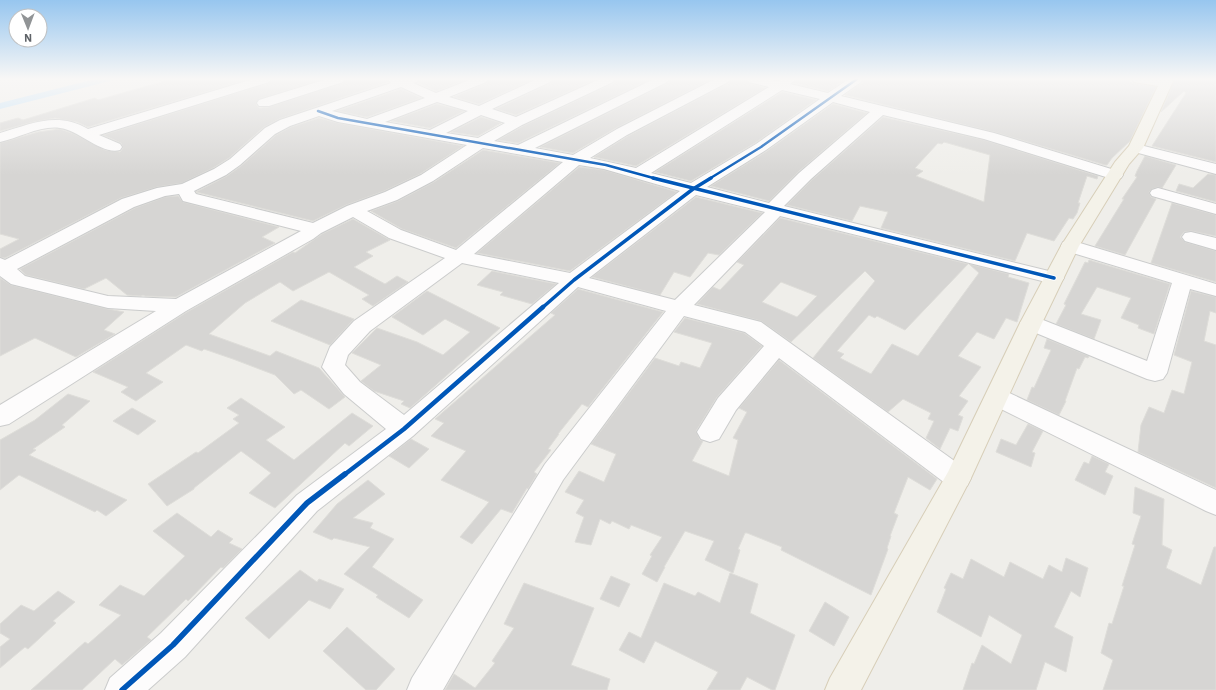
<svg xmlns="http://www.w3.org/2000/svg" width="1216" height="690" font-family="'IBM Plex Sans',sans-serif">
<rect width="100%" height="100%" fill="#efeeea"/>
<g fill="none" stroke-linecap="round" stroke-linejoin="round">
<path fill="#bfe0f9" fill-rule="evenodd" d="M95,79H111L110,81L0,109V103Z"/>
</g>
<g fill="#d6d5d3" stroke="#deddd9" fill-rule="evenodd">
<path d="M172,79H249L88,127L77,122L55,118L33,122L0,131V123L18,118L23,120L95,98L98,100Z"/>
<path d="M272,79H323L259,99L256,104L259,108L269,107L343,83L346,79H386L388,82L279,119L264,127L229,158L213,168L182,183L157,187L121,198L5,258L0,257V249L19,239L0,234V143L38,132L60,129L74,134L105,150L120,152L123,148L121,143L103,135L269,83Z"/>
<path d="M420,79H469L436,91L418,83Z"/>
<path d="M489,79H534L479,104L454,97L487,83Z"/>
<path d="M553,79H597L516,115L496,109L551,83Z"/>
<path d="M616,79H651L518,143L498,140L523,126L614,83Z"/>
<path d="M670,79H712L616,128L573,153L540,147L668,83Z"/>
<path d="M731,79H746L749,83L765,88L636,166L594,157L628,136L729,83Z"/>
<path d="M797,79H847L828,91L793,83Z"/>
<path d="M864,79H1093L1113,81L1118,79L1134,83L1156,87L1130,141L1112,158L1107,165H1105L994,132L845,95L862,83Z"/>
<path d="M1175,79H1216V162L1152,146L1186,93L1184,91L1161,112Z"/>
<path d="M401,89L421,98L367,117L337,111Z"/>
<path d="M782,92L816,100L755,143L691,181L655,172Z"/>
<path d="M437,104L464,111L430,128L391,121Z"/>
<path d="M833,104L867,113L798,172L769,201L711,186L767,151Z"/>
<path d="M481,117L501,123L478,136L451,132Z"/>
<path d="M883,117L984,140L1098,176L1097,179L1087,176L1078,203H1080L1077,213L1073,219L1069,218L1054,241L1027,233L1015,261L881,228L888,212L860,206L852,221L787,205L812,180ZM944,142L990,155L984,202L916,176L923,171L915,168L938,143L942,144Z"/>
<path d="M319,118L338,123L463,146L420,174L384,191L346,205L313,221L196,192L227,176L241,166L276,135L291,127Z"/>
<path d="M483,150L560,163L456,248L402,229L371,211L398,201L434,182Z"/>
<path d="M1145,156L1176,165L1162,188L1158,187L1152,189L1149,192L1151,197L1156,199L1125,255L1095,246L1124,199H1122L1137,177L1135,176L1137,171Z"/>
<path d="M579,167L604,170L677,192L570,271L477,253Z"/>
<path d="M1208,174L1216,175V202L1176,191L1179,184L1193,188Z"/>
<path d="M178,196L183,202L279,227L262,237L275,243L176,297L145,296L143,295L141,296L127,295L106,278L84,289L26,275L20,269L135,208L165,197Z"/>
<path d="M696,197L762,213L719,255L708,253L690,277L674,272L660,295L592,277Z"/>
<path d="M1172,203L1216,215V236L1191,231L1184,232L1180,237L1185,242L1216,251V282L1151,263Z"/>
<path d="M780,218L968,264L905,330L877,316L875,318L869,315L837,351L844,354L840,358L871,374L892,344L918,356L979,273L969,264L1009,274L1008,277L1029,283L1017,322L1006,318L994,339L977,332L958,356L981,367L959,396L968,401L958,415L963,417L958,431L950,428L940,449L926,438L934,421L928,419L931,413L903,399L888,412L813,358L875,281L865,271L791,342L761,321L697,304L713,287L720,290L744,265L737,262ZM781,282L817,296L797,317L762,302Z"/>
<path d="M353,219L390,240L366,252L373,256L354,267L385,284L397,276L408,282L373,306L362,299L369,295L329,272L293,291L280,282L245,303L209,334L270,356L276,351L319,368L345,397L329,409L301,390L294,394L275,375L233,359L204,349L202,351L186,345L146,373L163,382L136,401L121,392L128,387L93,372L187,312L293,252L295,253L322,234Z"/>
<path d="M1089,260L1170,284L1154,334L1138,328L1139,325L1121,318L1131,298L1097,287L1081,314L1101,320L1094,339L1056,324L1066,305L1064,304L1085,262L1088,263Z"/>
<path d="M492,271L556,284L532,304L500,295L503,292L477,285Z"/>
<path d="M0,278L11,285L108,309L124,312L104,330L115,334L76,357L35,338L0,356Z"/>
<path d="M578,289L663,312L588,407L582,404L558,434H559L548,449L551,450L534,472L537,474L528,489L527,488L512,513L501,509L472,544L460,537L489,502L441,480L466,451L431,436L444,423L435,419L555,315L551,313Z"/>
<path d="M427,291L500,328L410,408L401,404L404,401L374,391L361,381L381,365L352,353L377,328L417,342L443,355L470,332L445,319L423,335L392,317Z"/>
<path d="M1191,291L1216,297V313L1210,311L1204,341L1216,345V488L1138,452L1141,425L1149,407L1164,413L1172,390L1184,394L1192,362L1174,355Z"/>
<path d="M301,300L354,319L330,345L271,321Z"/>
<path d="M685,318L744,333L762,346L717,397L696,431L700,440L703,441L692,461L729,476L738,440L733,438L747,412L739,408L779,360L937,479L930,490L908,477L894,513L898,515L890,536H891L887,548L888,549L871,595L781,550L782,547L747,533H745L738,549L740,550L733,573L705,560L714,541L685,531L664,567H665L657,582L642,574L652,556L650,555L662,537L631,525L629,529L612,521L610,524L600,519L591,545L575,542L584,517L576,513L584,500L565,492L579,471L604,482L616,454L591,444L655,358L679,366L681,362L700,368L712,343L674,332Z"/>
<path d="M1047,339L1089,356L1088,358L1085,357L1079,369L1077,368L1065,401H1066L1059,415L1027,400L1032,387L1034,388L1051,350L1044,348Z"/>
<path d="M68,394L90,401L62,425L65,427L33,449L36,450L29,455L127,500L106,516L97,510L95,512L19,475L0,490V440L35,420Z"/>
<path d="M241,398L285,427L266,440L294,460L352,413L373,426L349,446L345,443L275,508L249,493L271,473L241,451L194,488V489L167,506L148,484L196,452L198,453L239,423L233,419L239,415L227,408Z"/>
<path d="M132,408L156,421L138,435L113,421Z"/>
<path d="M1028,424L1043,431L1032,452L1035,453L1031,467L996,452L1001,439L1016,445Z"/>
<path d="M411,439L429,449L409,468L389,456Z"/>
<path d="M1092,456L1109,464L1105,472L1113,476L1105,495L1075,480L1084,462L1089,464Z"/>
<path d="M368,480L385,494L353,518L373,523L370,528L394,539L372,567L423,600L409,618L376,597L378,595L344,574L370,547L334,538L332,540L313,532L337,504Z"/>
<path d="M1135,487L1164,499L1162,545L1172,550L1166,568L1201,585L1214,547H1216V690H1103L1113,660L1101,653L1109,623L1112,624L1124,586H1122L1135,545L1132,544L1141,516L1133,513Z"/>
<path d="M177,513L211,537L218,530L233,539L229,543L242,549L223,568L221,567L188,601L186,599L147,637L151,640L122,665L115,659L82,690H31L85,642L88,644L121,615L99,605L120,585L144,596L185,556L153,531Z"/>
<path d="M1066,558L1088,568L1080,597L1071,591L1054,627L1073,637L1066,672L1045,662L1036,690H963L972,663L974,664L982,645L1011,664L1022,635L989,615L981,637L937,612L946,589L944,588L951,573L963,579L971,559L1004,577L1010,562L1043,579L1049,565L1062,572Z"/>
<path d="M300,570L317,582L319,579L344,589L330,609L309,600L269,639L245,618Z"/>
<path d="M730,573L758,584L750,613L795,635L775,690H772L747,677L740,690H707L718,672L655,641L644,663L619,650L629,632L641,638L664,583L695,596L698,592L720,603Z"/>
<path d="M611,576L630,584L619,607L600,599Z"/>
<path d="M524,583L594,608L571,665L610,679L607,690H445L454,674L475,688L495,663L492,661L514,628L504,624Z"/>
<path d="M58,591L75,602L53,621L56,623L28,649L25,647L0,668V647L10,639L0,633V624L21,605L34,611Z"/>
<path d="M825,602L849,617L834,646L809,631Z"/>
<path d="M347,627L395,669L376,690H366L323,651Z"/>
</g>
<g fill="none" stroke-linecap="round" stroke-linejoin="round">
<g stroke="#cbcccc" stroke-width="2">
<g id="minor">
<path d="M253,79H271L269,82L99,135L120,144L122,147L120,150C101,155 79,130 60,128C41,125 19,138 0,142V133C31,124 57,111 88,129Z"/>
<path d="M327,79H345L343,82L269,106H259L257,103L259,100Z"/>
<path d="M387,79H419L417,82L413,83L436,93L472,79H488L486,82L449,97L479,106L537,79H552L550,82L492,109L516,117L600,79H615L613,82L522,125L494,141L518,145L654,79H669L667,82L535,148L573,155L617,129L715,79H730L728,82L627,135L590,158L636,168L769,87L749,82L747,79H767L778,81L782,79H796L790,84L828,93L849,79H863L861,82L841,96L994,133L1121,172L1123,175L1121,178L1115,180L1109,178L984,139L883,115L811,179L784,206L1061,274L1064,278L1061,282L1054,284L780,216L694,305L761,322L967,470L971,478L967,486L958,489L949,486L779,358L736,410L719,439L710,442L701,439L697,432L718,398L764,346L745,332L684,316L563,480L443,690H407L412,678L545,464L666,311L578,287L413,436L317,511L185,657L148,690H105L110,678L161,633L297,495L386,429L344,394L322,367L330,347L354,321L445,258L389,238L353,217L321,233L313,239L186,311L9,424L0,426V405L156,311L108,308L11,284L0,276V258L5,260L122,199L157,188L182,184L214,169L230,159L265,128L280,120L391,83ZM401,87L425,98L367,119L332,111ZM782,90L820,99L756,144L691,183L651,173ZM437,102L468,111L430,130L385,122ZM833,102L870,112L799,173L769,203L707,187L766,150ZM481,115L505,123L478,138L446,133ZM319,116L338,122L467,145L421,175L385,192L347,206L313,223L196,194L194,191L226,175L240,165L275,134L290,126ZM483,148L563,162L456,250L401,230L367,211L397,200L433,181ZM579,165L604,169L680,191L570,273L474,254ZM179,194L183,201L301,231L176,299L108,296L25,276L17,269L134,207L165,196ZM696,195L765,212L675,300L589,278ZM462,263L559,283L404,415L360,382L345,365L348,355L370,331Z"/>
<path d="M1136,144L1216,164V174L1131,151L1129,148L1131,145Z"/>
<path d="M1158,188L1216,204V214L1152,196L1150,193L1152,190Z"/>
<path d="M1191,232L1216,238V250L1185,241L1182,237L1185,233Z"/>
<path d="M1070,240L1216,284V296L1190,289L1167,373L1163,379L1155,381L1147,379L1024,328L1020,323L1024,318L1031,316L1038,318L1147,361L1172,283L1063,250L1061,246L1063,242Z"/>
<path d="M997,388L1005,391L1216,490V515L1206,511L989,403L985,397L989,391Z"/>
</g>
</g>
<g stroke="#d7ceb8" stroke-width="2">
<path id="major" d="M1132,79H1174L1143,148L1129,164L1079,246L1042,323L971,478L861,690H825L830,678L948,472L1020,323L1061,246L1115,162L1129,146L1158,86L1134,82Z"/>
</g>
<use href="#minor" fill="#fdfcfc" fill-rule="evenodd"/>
<use href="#major" fill="#f4f2e9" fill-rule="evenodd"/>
<g stroke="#fff" stroke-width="4">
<g id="cycleway-far3">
<path d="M318,111L338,118L606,165L657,179"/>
<path d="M709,179L761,147L857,79"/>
</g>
</g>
<g stroke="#fff" stroke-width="5.5">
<g id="cycleway-far2">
<path d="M653,178L1054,278"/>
<path d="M542,308L574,280L693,189L711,178"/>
</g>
</g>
<g stroke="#fff" stroke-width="7">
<path id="cycleway-far1" d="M344,475L404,429L543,307"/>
</g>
<g stroke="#fff" stroke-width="8">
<path id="cycleway" d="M122,690L173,645L307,503L345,474"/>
</g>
<use href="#cycleway-far3" stroke="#0057b8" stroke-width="2.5"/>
<use href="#cycleway-far2" stroke="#0057b8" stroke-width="3.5"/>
<use href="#cycleway-far1" stroke="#0057b8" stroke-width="4.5"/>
<use href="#cycleway" stroke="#0057b8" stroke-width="5.5"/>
</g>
<linearGradient id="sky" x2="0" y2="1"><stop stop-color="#97c6ef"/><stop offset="0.45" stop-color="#f8f7f6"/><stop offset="1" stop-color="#f8f7f6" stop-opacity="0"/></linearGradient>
<rect width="1216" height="175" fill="url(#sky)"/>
<g transform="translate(28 28) rotate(179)"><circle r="19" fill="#ffffff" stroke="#bfc1c3"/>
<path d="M0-3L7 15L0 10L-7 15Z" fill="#919496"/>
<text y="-6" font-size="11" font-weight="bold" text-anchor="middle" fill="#5f6368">N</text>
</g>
</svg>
